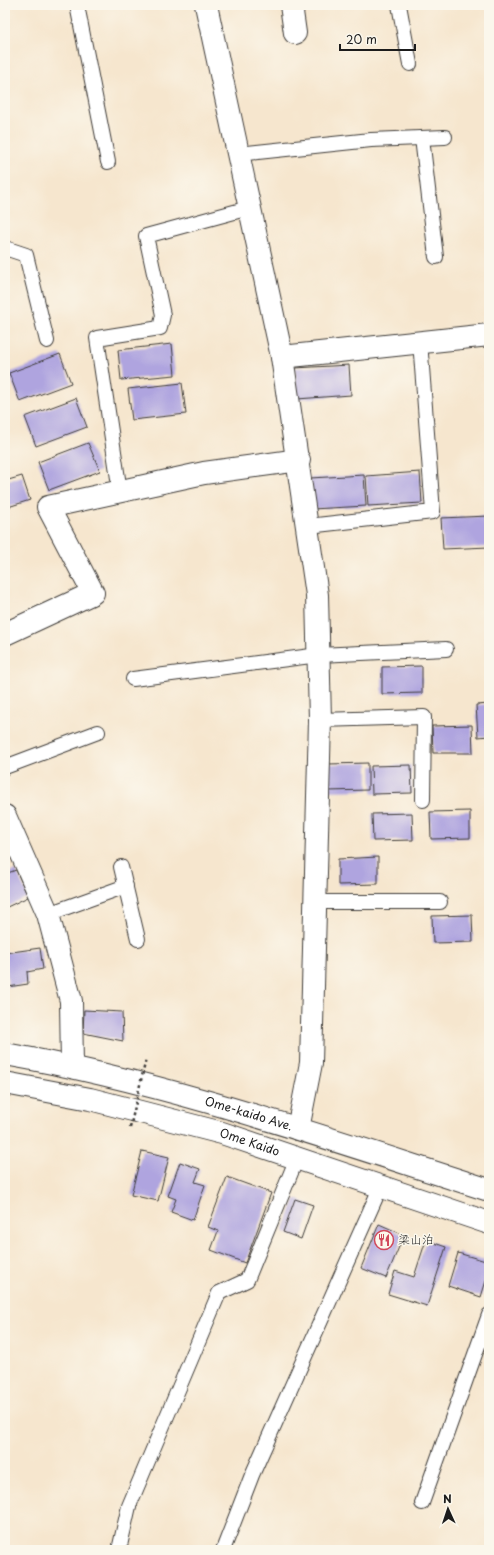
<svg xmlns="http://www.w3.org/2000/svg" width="494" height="1555" font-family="'Playpen Sans','Klee One',sans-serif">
<rect width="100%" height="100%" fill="#fbf7ec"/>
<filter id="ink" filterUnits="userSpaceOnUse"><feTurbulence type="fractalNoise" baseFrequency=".025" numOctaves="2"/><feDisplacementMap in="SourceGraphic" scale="8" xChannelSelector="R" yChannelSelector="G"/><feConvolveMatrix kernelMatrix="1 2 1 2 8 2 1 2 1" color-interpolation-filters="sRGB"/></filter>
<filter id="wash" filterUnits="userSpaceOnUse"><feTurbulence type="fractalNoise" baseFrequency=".012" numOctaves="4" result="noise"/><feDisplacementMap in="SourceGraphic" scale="16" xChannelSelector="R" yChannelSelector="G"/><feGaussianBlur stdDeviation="0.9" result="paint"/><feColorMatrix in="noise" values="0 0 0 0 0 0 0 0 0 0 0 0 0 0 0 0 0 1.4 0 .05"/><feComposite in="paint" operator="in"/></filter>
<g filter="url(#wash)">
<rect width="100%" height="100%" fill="#f6e6ce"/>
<g id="blocks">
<g fill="#afa4df">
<path d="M172,344L175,375L121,380L118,350Z"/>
<path d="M60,354L71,383L20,402L9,373Z"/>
<path d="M349,365L351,395L297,399L295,368Z"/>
<path d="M182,383L186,414L132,420L128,389Z"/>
<path d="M76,398L87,427L36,446L25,417Z"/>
<path d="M88,443L100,471L49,490L38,462Z"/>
<path d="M420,472L422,503L368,506L366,476Z"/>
<path d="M364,475L366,506L312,509L310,478Z"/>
<path d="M22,476L30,500L5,508V481Z"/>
<path d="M489,516V547L443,549L441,518Z"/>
<path d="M422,666V693L382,694V667Z"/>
<path d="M489,704V736L478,737L476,705Z"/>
<path d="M472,725L473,753H433L432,726Z"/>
<path d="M368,763V790L328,791V764Z"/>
<path d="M411,765L412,793L372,794L371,766Z"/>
<path d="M470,811V838L431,839L430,812Z"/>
<path d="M412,813L413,840L373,841L372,814Z"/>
<path d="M378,857V884L338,885V859Z"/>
<path d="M16,870L28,897L5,908V874Z"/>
<path d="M472,915L473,942L433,943L432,916Z"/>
<path d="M40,948L43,969L27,972L28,984L8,987L5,953Z"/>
<path d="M84,1010L122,1012L123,1041L83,1033Z"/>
<path d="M142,1151L169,1157L158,1201L131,1195Z"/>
<path d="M180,1162L200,1169L195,1182L205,1185L193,1220L171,1212L176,1199L168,1196Z"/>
<path d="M227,1177L271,1193L245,1263L211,1250L218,1231L208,1227Z"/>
<path d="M295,1199L313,1205L301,1239L283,1232Z"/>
<path d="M379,1224L404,1235L386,1278L361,1268Z"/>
<path d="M426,1240L446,1247L427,1306L388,1294L395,1271L414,1277Z"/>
<path d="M458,1253L489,1262V1271L481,1297L448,1286Z"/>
</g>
</g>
</g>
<g filter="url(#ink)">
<use href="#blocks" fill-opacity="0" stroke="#3d3a37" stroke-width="1"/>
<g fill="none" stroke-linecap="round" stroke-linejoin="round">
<g stroke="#3d3a37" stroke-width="16">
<g id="service">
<path d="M77,5L108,162"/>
<path d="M399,5L410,64"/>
<path d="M422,138L436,257"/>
<path d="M238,154L371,140L445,137"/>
<path d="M5,248L26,255L47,341"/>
<path d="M120,492L97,338L160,328L163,315L146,236L249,208"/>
<path d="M308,526L433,512L420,341"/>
<path d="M133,679L319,655L446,649"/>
<path d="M320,720L424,717L423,800"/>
<path d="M5,767L98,732"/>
<path d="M121,867L138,939"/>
<path d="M317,902H440"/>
<path d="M48,914L126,886"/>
<path d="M422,1503L489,1315"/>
<path d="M119,1550L129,1506L219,1293L247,1280L297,1158"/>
<path d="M223,1550L252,1475L381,1186"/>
</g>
</g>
<g stroke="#3d3a37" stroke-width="24">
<g id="minor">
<path d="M206,5L282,357L317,595L320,720L311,1063L298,1129"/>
<path d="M291,5L295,33"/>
<path d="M282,357L489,335"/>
<path d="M5,634L93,593L48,507L204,473L299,460"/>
<path d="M5,816L48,914L71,1001L72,1066"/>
</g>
</g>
<g stroke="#3d3a37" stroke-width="24">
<g id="primary">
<path id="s1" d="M5,1054C170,1083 329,1139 489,1190"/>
<path id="s2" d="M5,1083L90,1099L222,1133L489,1223"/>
</g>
</g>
<use href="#service" stroke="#fff" stroke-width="14"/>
<use href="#minor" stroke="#fff" stroke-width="22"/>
<use href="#primary" stroke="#fff" stroke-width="22"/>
<path stroke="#3d3a37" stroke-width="2.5" stroke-dasharray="3 3" stroke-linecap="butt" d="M130,1128L146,1059"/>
</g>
</g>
<defs>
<g id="restaurant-ring" transform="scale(1)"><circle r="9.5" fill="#fbf7ec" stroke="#d1495b" stroke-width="1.5"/><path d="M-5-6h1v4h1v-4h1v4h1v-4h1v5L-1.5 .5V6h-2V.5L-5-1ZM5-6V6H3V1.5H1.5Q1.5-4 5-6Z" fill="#d1495b"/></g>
</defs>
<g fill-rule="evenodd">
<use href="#restaurant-ring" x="384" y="1240"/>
</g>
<g text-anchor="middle" stroke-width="3" stroke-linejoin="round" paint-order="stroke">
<g font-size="12" fill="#1c1c1c" stroke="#fbf7ec">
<text dy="4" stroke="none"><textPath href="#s1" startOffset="251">Ome-kaido Ave.</textPath></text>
<text dy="4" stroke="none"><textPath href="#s2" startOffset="252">Ome Kaido</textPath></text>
</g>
<g font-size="12" fill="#1c1c1c" stroke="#fbf7ec" text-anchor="start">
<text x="398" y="1244">梁山泊</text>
</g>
</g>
<rect width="494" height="1555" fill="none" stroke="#fbf7ec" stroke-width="20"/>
<g transform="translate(448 1509) rotate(357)" stroke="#fbf7ec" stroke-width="3" paint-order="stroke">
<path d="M0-3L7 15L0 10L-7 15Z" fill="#1c1c1c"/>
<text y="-6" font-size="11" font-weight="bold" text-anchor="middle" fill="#1c1c1c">N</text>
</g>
<path d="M340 44v6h75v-6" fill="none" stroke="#1c1c1c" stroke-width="2"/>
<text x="346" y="44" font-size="12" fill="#1c1c1c" stroke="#fbf7ec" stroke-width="3" paint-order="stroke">20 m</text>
</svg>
